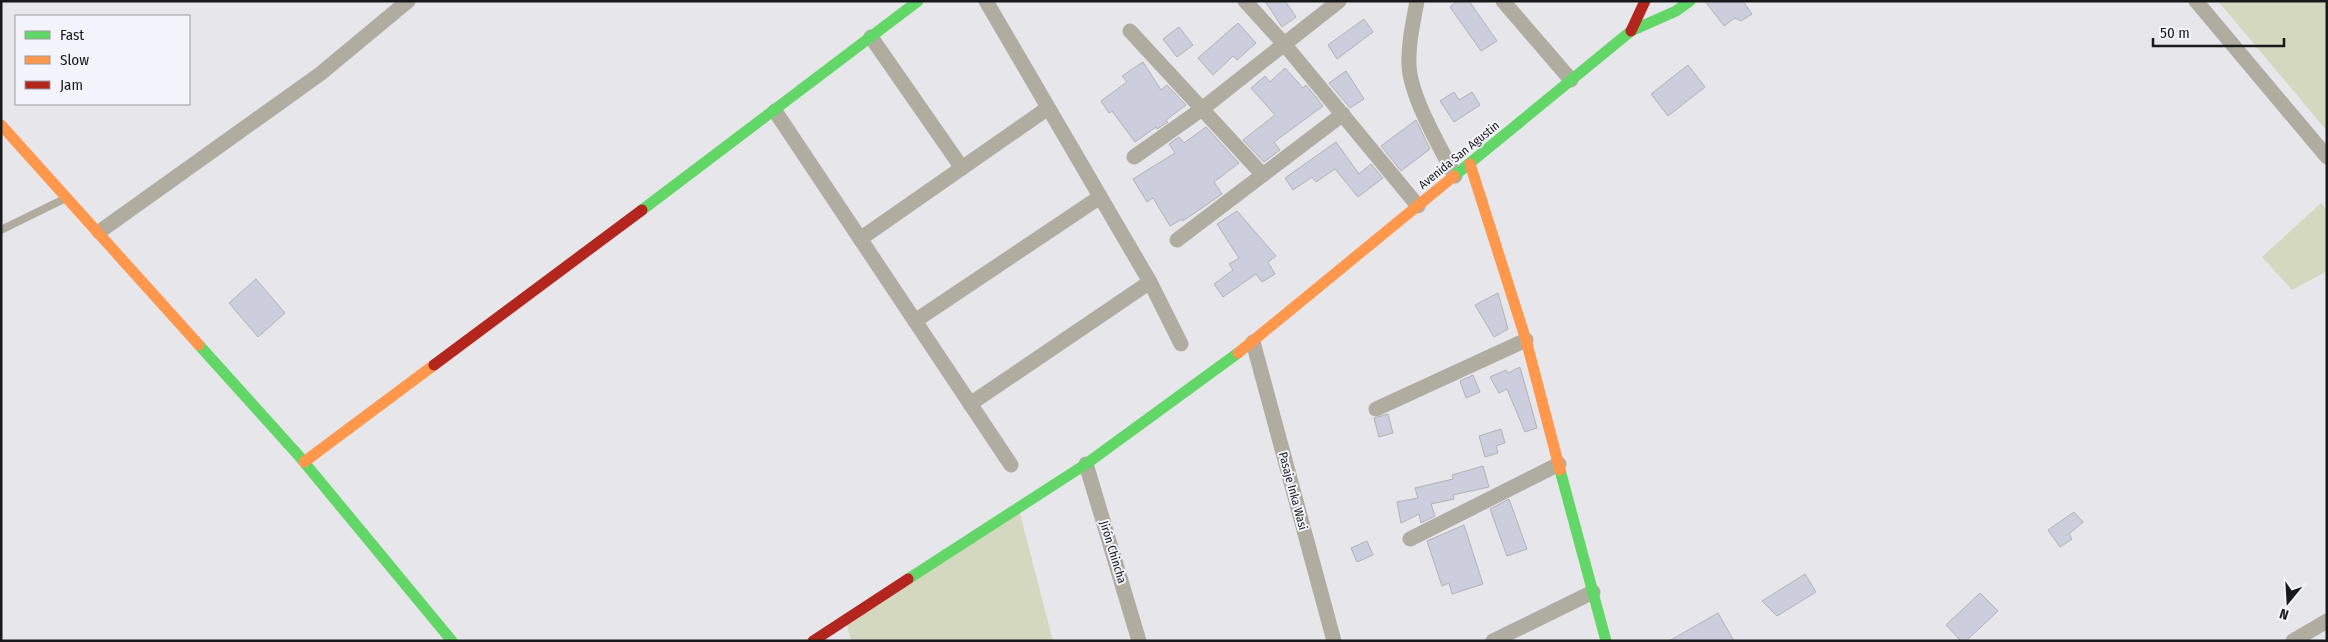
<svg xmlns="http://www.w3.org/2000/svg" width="2328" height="642" font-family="'Fira Sans Condensed',sans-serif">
<rect width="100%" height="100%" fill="#e7e7eb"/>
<g fill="#d3d8be">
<path d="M2218,1H2327V131Z"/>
<path d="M2321,203L2327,211V271L2292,290L2262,257Z"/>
<path d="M1018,506L1053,641H851L846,620Z"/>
</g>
<g fill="#cdcedd" stroke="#b2b2b5">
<path d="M1265,1H1285L1296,17L1282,27Z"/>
<path d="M1457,1H1469L1497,41L1481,51L1450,7Z"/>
<path d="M1705,1H1743L1752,14L1741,21L1735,18L1724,26Z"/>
<path d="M1364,19L1373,32L1337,59L1328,45Z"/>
<path d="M1238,23L1256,43L1237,60L1233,56L1213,75L1198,58Z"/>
<path d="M1179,27L1193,45L1177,57L1163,39Z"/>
<path d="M1143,62L1161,90L1167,85L1186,105L1166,120L1168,122L1157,129L1156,127L1135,142L1112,111L1109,113L1101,101L1127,82L1122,76Z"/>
<path d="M1688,65L1705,87L1668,116L1651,94Z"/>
<path d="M1285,68L1303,88L1306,85L1323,106L1274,142L1280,150L1264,162L1243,140L1275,115L1251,88L1265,76L1270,82Z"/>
<path d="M1346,71L1364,99L1350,108L1329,83Z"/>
<path d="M1454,92L1459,100L1472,92L1480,105L1454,122L1440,101Z"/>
<path d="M1416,120L1430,149L1401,171L1381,146Z"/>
<path d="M1206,127L1239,163L1214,182L1222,194L1183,221L1182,219L1170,226L1153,198L1147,202L1133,179L1175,153L1169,144L1179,137L1184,143Z"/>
<path d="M1336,142L1359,174L1371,164L1383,178L1358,197L1335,169L1316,182L1312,177L1293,190L1285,178Z"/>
<path d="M1237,211L1276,256L1268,262L1275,274L1262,282L1256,274L1223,297L1214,284L1233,270L1229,264L1239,258L1217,224Z"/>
<path d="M256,279L285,313L258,337L229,303Z"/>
<path d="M1498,293L1508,329L1494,337L1475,305Z"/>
<path d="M1520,367L1537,428L1525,432L1507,389L1499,393L1490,377L1506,370L1508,373Z"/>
<path d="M1473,375L1480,392L1466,398L1460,381Z"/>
<path d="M1388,414L1393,433L1379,437L1374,418Z"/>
<path d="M1501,429L1505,443L1496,446L1498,453L1485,457L1479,436Z"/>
<path d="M1483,466L1489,487L1453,495L1454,499L1431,504L1435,516L1421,523L1419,514L1401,523L1397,502L1418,498L1415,488L1453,479L1452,475Z"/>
<path d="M1509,499L1527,549L1507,556L1490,509Z"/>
<path d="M2074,512L2083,522L2069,534L2072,539L2060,547L2048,530Z"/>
<path d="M1464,525L1483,584L1452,594L1449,583L1442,586L1427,541Z"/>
<path d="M1367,541L1373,555L1357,562L1351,548Z"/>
<path d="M1805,574L1816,592L1777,616L1762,601Z"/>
<path d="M1980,593L1998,611L1966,641H1961L1946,625Z"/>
<path d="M1718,613L1734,641H1669Z"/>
</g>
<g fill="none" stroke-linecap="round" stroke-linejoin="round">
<path stroke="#b0aca0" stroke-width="8" d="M1,230L64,199"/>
<g stroke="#b0aca0" stroke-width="15">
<path d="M986,1L1150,282L1181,344"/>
<path d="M1245,1L1285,45L1418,206"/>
<path d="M1417,1C1413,23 1408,44 1409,66C1411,98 1440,147 1455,176"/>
<path d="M1503,1L1571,80"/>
<path d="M2196,1L2327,157"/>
<path d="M1130,31L1263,175"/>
<path d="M871,37L962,168"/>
<path d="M775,111L1011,465"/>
<path d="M1134,157L1202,109L1339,1"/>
<path d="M99,232L320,74L408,1"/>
<path d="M860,239L1048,108"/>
<path d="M1177,240L1343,114"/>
<path d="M915,321L1100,197"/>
<path d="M1253,342L1334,641"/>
<path d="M970,404L1150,282"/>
<path d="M1376,409L1526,340"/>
<path d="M1086,464L1139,641"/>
<path d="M1410,539L1559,464"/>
<path d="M1493,641L1593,592"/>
<path d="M2293,641L2327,621"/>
</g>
<g stroke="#63d668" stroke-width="11">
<path d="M1454,176L1631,31L1676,11L1690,1"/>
<path d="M642,210L918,1"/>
<path d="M199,345L299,456L452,641"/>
<path d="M1560,470L1606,641"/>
<path d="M908,579L1086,464L1238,353"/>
</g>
<g stroke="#ff974d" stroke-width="11">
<path d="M1,125L199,345"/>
<path d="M1470,164L1526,340L1560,470"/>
<path d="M1238,353L1454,176"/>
<path d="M304,462L434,365"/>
</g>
<g stroke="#b3261e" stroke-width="11">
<path d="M1631,31L1645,1"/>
<path d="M434,365L642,210"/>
<path d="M813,641L908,579"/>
</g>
</g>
<g text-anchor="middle" stroke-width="4" stroke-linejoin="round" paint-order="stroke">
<g font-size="12" fill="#18191b" stroke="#f3f4fb">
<text transform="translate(1459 155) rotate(-39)" y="4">Avenida San Agustin</text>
<text transform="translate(1293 491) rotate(75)" y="4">Pasaje Inka Wasi</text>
<text transform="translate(1113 552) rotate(73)" y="4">Jirón Chincha</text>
</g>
</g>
<rect width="2328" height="642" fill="none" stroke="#18191b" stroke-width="5"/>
<rect x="15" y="15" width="175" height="90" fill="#f3f4fb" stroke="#9b9ca1"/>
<rect x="25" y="31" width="25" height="8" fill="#63d668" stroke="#9b9ca1"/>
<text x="60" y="40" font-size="15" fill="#18191b">Fast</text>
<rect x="25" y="56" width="25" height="8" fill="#ff974d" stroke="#9b9ca1"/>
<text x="60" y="65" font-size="15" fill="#18191b">Slow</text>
<rect x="25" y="81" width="25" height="8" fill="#b3261e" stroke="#9b9ca1"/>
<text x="60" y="90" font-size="15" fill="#18191b">Jam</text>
<g transform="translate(2288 602) rotate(198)" stroke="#f3f4fb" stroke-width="4" paint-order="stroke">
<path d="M0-4L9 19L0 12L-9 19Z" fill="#18191b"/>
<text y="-8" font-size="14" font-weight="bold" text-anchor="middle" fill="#18191b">N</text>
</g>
<path d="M2153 38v8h131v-8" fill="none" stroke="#18191b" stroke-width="2.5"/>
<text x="2160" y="38" font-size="15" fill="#18191b" stroke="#f3f4fb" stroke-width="4" paint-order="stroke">50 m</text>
</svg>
